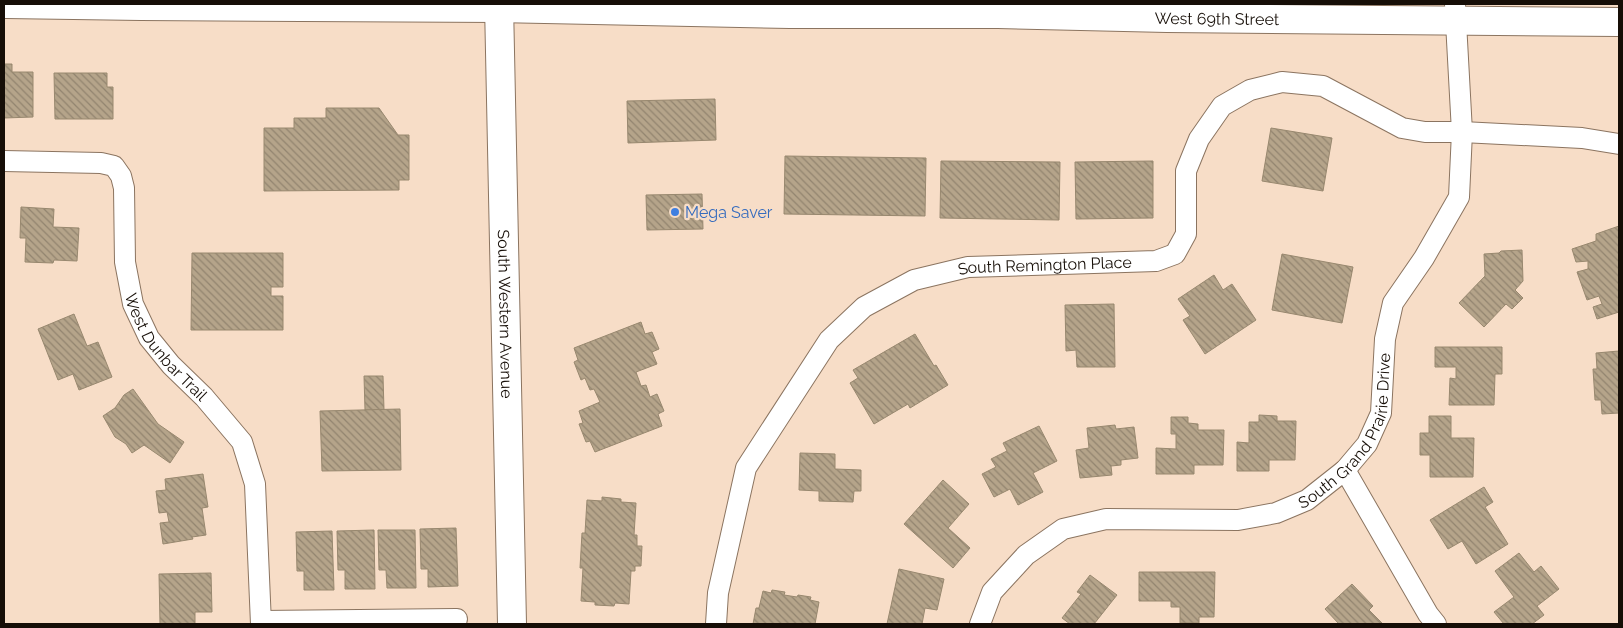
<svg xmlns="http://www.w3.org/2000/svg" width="1623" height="628" font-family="Raleway,sans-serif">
<defs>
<pattern id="building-back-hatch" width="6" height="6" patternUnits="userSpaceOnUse" patternTransform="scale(1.25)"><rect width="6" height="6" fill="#b5a48a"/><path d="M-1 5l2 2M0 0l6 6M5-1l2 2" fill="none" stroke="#92846f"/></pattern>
</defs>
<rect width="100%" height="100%" fill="#f7ddc7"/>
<g fill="url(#building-back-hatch)" stroke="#98886f">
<path d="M4,64H12V72H33V117L4,118Z"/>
<path d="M54,73H107V87H113V119H55Z"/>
<path d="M715,99L716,140L628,143L627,101Z"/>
<path d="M326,108H379L398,135H409V180H399V190L264,191V128H294V118H326Z"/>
<path d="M1271,128L1332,138L1323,191L1262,181Z"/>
<path d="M785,156L926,158L925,216L784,214Z"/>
<path d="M941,161L1060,162L1059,220L940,218Z"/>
<path d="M1153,161V218L1076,219L1075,162Z"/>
<path d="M702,194L703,229L647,230L646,195Z"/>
<path d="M21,207L54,209L53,227L79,228L77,261L54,260L53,263L25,262L26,238H20Z"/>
<path d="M1619,226V312L1597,319L1593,307L1602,304L1599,296L1587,300L1577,272L1588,269V261L1576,262L1572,249L1596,241V234Z"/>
<path d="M1522,250L1523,281L1515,290L1523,298L1512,309L1506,304L1484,327L1459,303L1485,276L1484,254L1499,253L1501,251Z"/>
<path d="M192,253H283V287H271V296H283V330H191Z"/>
<path d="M1282,254L1353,267L1342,323L1272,310Z"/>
<path d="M1214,275L1223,290L1232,284L1256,320L1205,354L1183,320L1190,316L1178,299Z"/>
<path d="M1114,304L1115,367H1077L1076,350L1066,351L1065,305Z"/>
<path d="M74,314L87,346L98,342L112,377L79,390L73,374L58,380L38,329Z"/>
<path d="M641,322L645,334L652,332L659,349L652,352L657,364L636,372L641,386L646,385L650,397L657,394L664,411L658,414L662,426L595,452L590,441L586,442L579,424L583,423L579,411L600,402L594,389L590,390L585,378L581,380L574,362L578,360L574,348Z"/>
<path d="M915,334L934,366L936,365L948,385L910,408L908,404L874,424L850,383L858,378L853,370Z"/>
<path d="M1435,347H1502V374H1495L1494,405H1449L1450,378L1456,379V367H1435Z"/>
<path d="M1619,351V413L1602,414L1601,400H1595L1593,369H1597L1596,353Z"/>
<path d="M364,376H383L384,410H365Z"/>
<path d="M133,389L158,424L184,442L170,463L144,445L132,453L126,444L115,437L103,416L115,408L124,395Z"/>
<path d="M400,409L401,470L322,471L320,411Z"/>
<path d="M1259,415L1277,416V421H1296L1295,460H1269V471H1237V442L1249,443V422H1259Z"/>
<path d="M1429,416H1451V438H1474L1473,477H1430V455H1420V433H1429Z"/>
<path d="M1171,417H1188V423L1198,424V430H1224L1223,465H1194V474H1156V448L1176,449V434H1171Z"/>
<path d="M1115,425L1116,429L1134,427L1138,458L1121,460V465L1111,466L1112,475L1080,478L1076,450L1089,448L1087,428Z"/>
<path d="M1039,426L1057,461L1033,473L1043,492L1018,505L1010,489L994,497L982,474L996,467L991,459L1007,451L1003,443Z"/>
<path d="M800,453L835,454V469L861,470V491H854L853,502L819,501V491L799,490Z"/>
<path d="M203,474L208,507L202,508L206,535L192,537L193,539L163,544L160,523L169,522L167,512L159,513L156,491L166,490L165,479Z"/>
<path d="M943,480L969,504L948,528L970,548L953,568L904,524Z"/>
<path d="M1484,487L1493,502L1485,507L1508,544L1476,564L1462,541L1448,549L1430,520Z"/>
<path d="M602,497L621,499V502L636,503L634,535H637V546H642L641,566H635V571H631L629,604L615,603L614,606L595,605V602L581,601L583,568H580L582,533H585L587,500L602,501Z"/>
<path d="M456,528L458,586L428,587V569H421L420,529Z"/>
<path d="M374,530L375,589H345V570H338L337,531Z"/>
<path d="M378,530H415L416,588H387L386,570H379Z"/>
<path d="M332,531L334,590H304V571H297L296,532Z"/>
<path d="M1519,553L1534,572L1541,566L1559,589L1537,606L1544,615L1532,624H1504L1494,612L1514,597L1495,571Z"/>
<path d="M899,569L944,579L937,610L925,608L922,624H887Z"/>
<path d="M1139,572H1215L1214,617H1199V623H1180V607H1171V601H1139Z"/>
<path d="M211,573L212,612H195V624H160L159,574Z"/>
<path d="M1090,575L1117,595L1094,624H1070L1062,618L1081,594L1077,592Z"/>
<path d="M1352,584L1373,606L1369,610L1383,624H1339L1325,609Z"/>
<path d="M772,590L785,592L784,595L797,597L798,595L811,597L810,600L819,602L815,624H753L756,608H759L763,591L771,593Z"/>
</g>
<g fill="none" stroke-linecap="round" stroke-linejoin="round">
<g stroke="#8b7460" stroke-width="22">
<g id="minor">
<path id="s1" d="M4,161L101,163L114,166L121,176L124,188L125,262L133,304L149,338L171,365L204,397L242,442L255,484L261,624"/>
<path d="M1345,470L1428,614L1436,624"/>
<path d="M261,621L457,619"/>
<path id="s2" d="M716,624L718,593L746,468L829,340L864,307L914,280L968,267L1156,261L1175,254L1186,234V171L1199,139L1222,106L1250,90L1282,82L1323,86L1402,128L1425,132H1462L1582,138L1619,144"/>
<path id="s3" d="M980,624L992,592L1026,555L1063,529L1106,519L1238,520L1276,513L1307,500L1345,470L1367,444L1381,413L1385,339L1393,303L1424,258L1459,197L1462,132L1455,4"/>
</g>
</g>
<g stroke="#8b7460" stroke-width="30">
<g id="secondary">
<path id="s4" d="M6,4L141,6L499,8L790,14H998L1167,18L1619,22"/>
<path id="s5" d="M499,4L512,624"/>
</g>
</g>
<use href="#minor" stroke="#fff" stroke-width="20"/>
<use href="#secondary" stroke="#fff" stroke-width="28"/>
</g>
<circle fill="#3f7fe0" stroke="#f7ddc7" stroke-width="2" cx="675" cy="212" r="5"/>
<g text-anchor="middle" stroke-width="4.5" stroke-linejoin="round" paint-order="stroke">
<g font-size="16" fill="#160e07" stroke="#f7ddc7">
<text dy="6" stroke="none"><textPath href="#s4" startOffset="1211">West 69th Street</textPath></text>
<text dy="6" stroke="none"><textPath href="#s2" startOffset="549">South Remington Place</textPath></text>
<text dy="6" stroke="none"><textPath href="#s5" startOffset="310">South Western Avenue</textPath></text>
<text dy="6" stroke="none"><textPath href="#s1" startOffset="306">West Dunbar Trail</textPath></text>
<text dy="6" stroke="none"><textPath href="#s3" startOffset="462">South Grand Prairie Drive</textPath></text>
</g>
<g font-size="16" fill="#366cbe" stroke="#f7ddc7" text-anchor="start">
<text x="685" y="218">Mega Saver</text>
</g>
</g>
<rect width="1623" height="628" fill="none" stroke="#160e07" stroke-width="10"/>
</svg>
